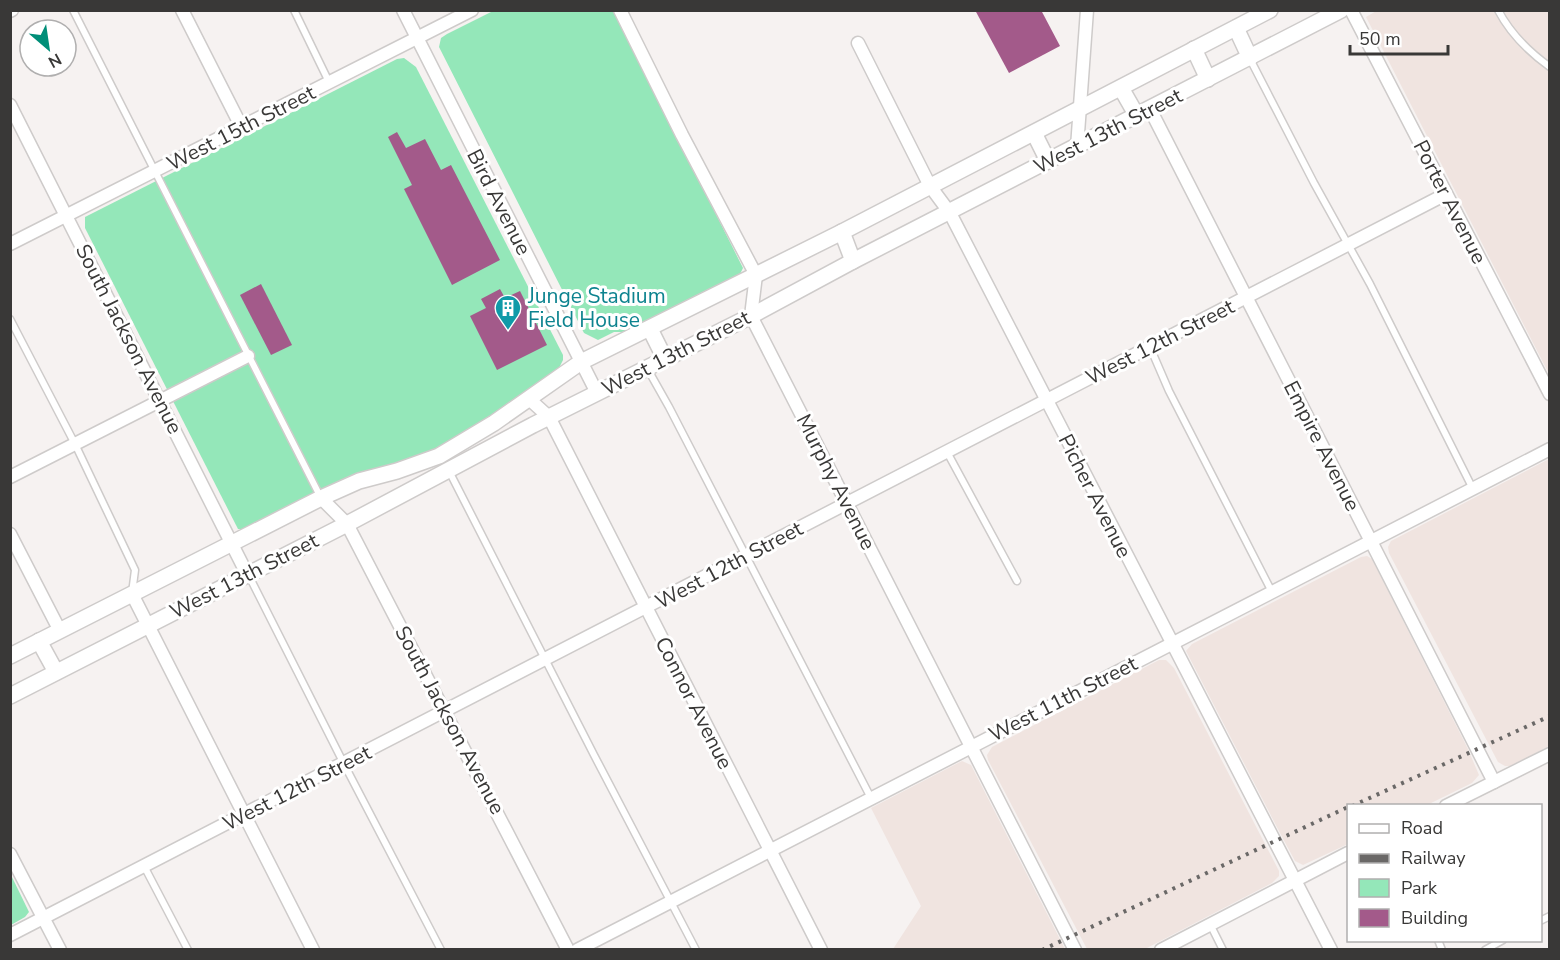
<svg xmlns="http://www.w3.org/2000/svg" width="1560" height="960" font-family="'Nunito Sans',sans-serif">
<rect width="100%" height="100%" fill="#f6f2f1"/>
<g fill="#f0e4e0">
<path d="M1378,10L1549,11V374L1366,17Z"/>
<path d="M1549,459V746L1511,766H1505L1498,762L1389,553L1388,547L1391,541Z"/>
<path d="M1367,556L1372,559L1467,747L1479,775L1472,783L1427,805L1348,806V844L1303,865L1295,861L1280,833L1186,651L1192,644L1361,557Z"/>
<path d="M1159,660H1166L1174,668L1279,871V876L1272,883L1145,949H1087L988,760L987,755L992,747Z"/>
<path d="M962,761L971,765L1065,949H893L921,906L871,808Z"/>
</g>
<g fill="#94e7b9">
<path d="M493,11H614L741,264L743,268L740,274L629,332H614L598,340L584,333L439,47L441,38L447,34Z"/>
<path d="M404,58L416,67L563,355V360L559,368L502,413L459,441L246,529H238L85,228V217L397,59Z"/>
<path d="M10,873L29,912L25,917L11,925Z"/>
</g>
<g fill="#a35a8a">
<path d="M975,10H1041L1060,46L1009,73Z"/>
<path d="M397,132L406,148L425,139L441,170L451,165L500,260L452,285L404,189L412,185L388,137Z"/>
<path d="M261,284L292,345L271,355L240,295Z"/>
<path d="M500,289L505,298L520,291L547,345L497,370L470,316L486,308L481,299Z"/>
</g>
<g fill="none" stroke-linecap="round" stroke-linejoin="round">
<g stroke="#cecbca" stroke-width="9">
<g id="service">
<path d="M73,10L321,498"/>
<path d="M294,10L329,82"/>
<path d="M1498,10C1510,33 1529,52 1550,67"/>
<path d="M1250,59L1314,183L1370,284L1473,489"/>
<path d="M10,319L75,444L135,570L132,593"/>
<path d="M1150,347L1169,391L1272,592"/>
<path d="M647,368L669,407L871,798"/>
<path d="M947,452L1017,581"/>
<path d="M448,469L594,755L696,950"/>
<path d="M248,574L344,764L441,950"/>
<path d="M144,866L188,950"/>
<path d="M1540,921L1550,916"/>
<path d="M1210,924L1223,950"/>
<path d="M1438,940L1442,950"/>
<path d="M1485,950L1503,940"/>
</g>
</g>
<g stroke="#cecbca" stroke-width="15">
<g id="minor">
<path d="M182,10L242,128"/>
<path d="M403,10L597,393"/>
<path d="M620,10L682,135L756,275L751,316L1075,950"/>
<path d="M1351,10L1550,394"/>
<path d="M10,11L12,10"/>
<path d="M858,43L930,186L950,213L1331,950"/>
<path d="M10,105L247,574"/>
<path d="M1150,109L1494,782"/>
<path d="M1077,147L1087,10"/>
<path d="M10,244L472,10"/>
<path d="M528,398L549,417L821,950"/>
<path d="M10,477L248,356"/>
<path d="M321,498L347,524L568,950"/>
<path d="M10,534L60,631"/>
<path d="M132,594L313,950"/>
<path d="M1446,806L1550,754"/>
<path d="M10,854L60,950"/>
<path d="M10,935L1446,194"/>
<path d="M577,950L1550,449"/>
<path d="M1161,950L1348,853"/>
</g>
</g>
<g stroke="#cecbca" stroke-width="18">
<g id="tertiary">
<path d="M1236,28L1250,58"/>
<path d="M1194,49L1208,79"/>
<path d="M1121,88L1137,116"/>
<path d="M1034,133L1048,161"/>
<path d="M842,232L853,261"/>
<path d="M650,329L665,359"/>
<path d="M39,641L56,672"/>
<path d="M10,656L321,498L359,481L397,471L439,456L494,423L581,362L842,232L1270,10"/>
<path d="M10,696L347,524L533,425L751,316L853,261L1341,10"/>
</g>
</g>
<use href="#service" stroke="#fff" stroke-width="6"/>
<use href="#minor" stroke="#fff" stroke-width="12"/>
<use href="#tertiary" stroke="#fff" stroke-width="15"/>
<g stroke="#6a6867" stroke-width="4" stroke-dasharray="3 6" stroke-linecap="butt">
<path d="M1352,806L1550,716"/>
<path d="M1042,950L1348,807"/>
</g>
</g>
<defs>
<g id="building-pin" transform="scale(1.35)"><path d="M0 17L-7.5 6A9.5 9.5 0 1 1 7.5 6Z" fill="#0f9aa8" stroke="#fff"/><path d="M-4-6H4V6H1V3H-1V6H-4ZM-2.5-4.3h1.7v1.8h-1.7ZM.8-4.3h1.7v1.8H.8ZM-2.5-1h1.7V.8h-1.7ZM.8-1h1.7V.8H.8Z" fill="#fff"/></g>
</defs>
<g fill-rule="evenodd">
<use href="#building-pin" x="508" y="308"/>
</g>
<g text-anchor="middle" stroke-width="6" stroke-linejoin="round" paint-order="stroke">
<g font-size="21" fill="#393837" stroke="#fff">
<text transform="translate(241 128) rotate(-27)" y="7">West 15th Street</text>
<text transform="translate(1108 131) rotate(-27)" y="7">West 13th Street</text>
<text transform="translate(499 202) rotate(63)" y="7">Bird Avenue</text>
<text transform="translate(1450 202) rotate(63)" y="7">Porter Avenue</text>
<text transform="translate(129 339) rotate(63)" y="7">South Jackson Avenue</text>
<text transform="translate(1160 342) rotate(-27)" y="7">West 12th Street</text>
<text transform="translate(676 353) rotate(-27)" y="7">West 13th Street</text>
<text transform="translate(1322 446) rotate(63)" y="7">Empire Avenue</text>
<text transform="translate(836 482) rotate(63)" y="7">Murphy Avenue</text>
<text transform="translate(1095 496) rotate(63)" y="7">Picher Avenue</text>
<text transform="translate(729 565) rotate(-28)" y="7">West 12th Street</text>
<text transform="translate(244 576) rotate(-27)" y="7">West 13th Street</text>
<text transform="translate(1063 699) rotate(-27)" y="7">West 11th Street</text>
<text transform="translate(694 703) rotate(63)" y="7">Connor Avenue</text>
<text transform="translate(450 720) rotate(62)" y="7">South Jackson Avenue</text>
<text transform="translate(297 788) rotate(-27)" y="7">West 12th Street</text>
</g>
<g font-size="21" fill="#0d838f" stroke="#fff" text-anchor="start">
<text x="528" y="303">Junge Stadium<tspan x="528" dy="24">Field House</tspan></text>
</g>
</g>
<rect width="1560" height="960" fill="none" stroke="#393837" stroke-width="24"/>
<rect x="1347" y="804" width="195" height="138" fill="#ffffff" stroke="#b0afaf" stroke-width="1.5"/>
<rect x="1359" y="824" width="30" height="9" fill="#ffffff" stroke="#b0afaf" stroke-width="1.5"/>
<text x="1401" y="834" font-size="18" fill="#393837">Road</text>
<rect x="1359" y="854" width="30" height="9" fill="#6a6867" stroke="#b0afaf" stroke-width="1.5"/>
<text x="1401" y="864" font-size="18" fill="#393837">Railway</text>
<rect x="1359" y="879" width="30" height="18" fill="#94e7b9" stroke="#b0afaf" stroke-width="1.5"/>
<text x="1401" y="894" font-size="18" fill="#393837">Park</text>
<rect x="1359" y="909" width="30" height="18" fill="#a35a8a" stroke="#b0afaf" stroke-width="1.5"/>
<text x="1401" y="924" font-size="18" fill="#393837">Building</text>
<g transform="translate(48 48) rotate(151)"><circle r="28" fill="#ffffff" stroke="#b0afaf" stroke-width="1.5"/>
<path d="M0-4.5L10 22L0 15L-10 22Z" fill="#008e78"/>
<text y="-9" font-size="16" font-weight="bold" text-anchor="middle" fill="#393837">N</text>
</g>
<path d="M1350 45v9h98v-9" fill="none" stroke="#393837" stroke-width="3"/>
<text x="1359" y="45" font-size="18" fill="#393837" stroke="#ffffff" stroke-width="4.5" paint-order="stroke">50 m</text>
</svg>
